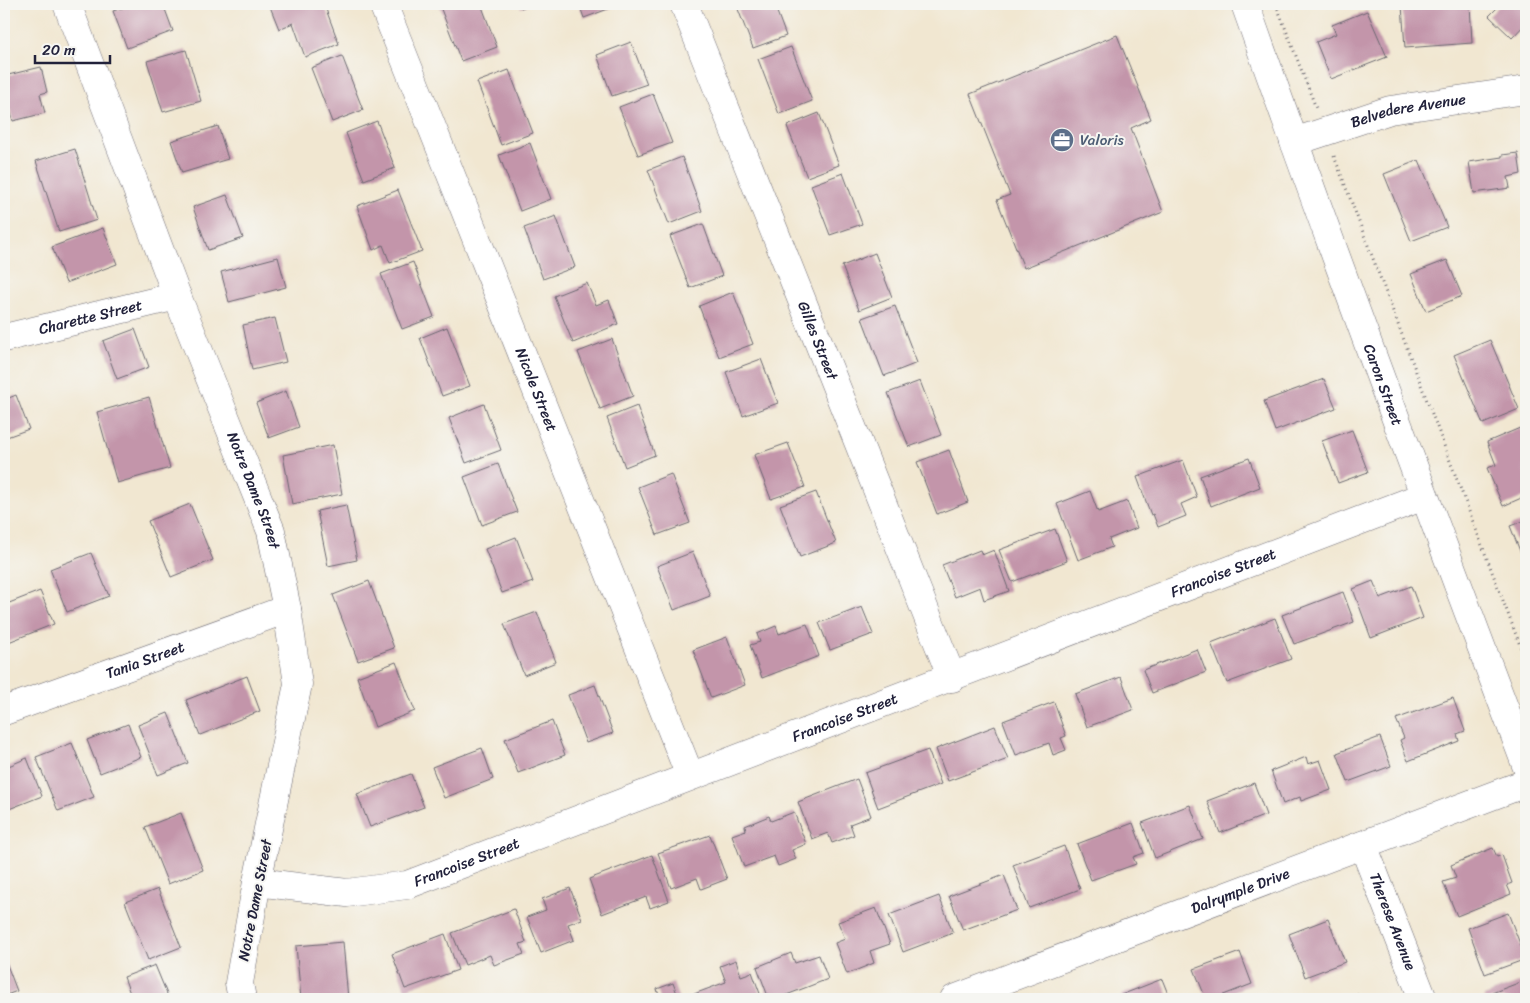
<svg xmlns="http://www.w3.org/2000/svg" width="1530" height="1003" font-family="Sriracha,sans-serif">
<rect width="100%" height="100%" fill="#f6f6f2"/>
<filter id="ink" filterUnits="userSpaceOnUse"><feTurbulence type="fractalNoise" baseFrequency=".02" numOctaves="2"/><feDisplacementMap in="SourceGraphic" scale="10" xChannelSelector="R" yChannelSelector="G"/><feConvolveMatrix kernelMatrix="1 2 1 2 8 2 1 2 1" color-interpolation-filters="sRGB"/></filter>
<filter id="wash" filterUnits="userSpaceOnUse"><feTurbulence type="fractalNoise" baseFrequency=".0096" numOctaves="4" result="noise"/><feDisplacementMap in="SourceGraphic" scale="20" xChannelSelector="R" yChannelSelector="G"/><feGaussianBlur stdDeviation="1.12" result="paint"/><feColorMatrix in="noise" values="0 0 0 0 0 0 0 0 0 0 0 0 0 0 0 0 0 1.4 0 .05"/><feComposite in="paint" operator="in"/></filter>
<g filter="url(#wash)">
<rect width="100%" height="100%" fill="#f1e7d1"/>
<g id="blocks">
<g fill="#c395aa">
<path d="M134,4H163L173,31L127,48L113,11Z"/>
<path d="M269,4H324L339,44L305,57L293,23L279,29Z"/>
<path d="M439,4H481L497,47L461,61Z"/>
<path d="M519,4H531L521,8Z"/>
<path d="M579,4H616V6L584,18Z"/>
<path d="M736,4H774L786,36L753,48Z"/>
<path d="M1417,4H1470L1472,43L1405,48L1402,5Z"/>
<path d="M1501,4H1526V23L1512,38L1489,16Z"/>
<path d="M1367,11L1387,57L1331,79L1316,42L1336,34L1332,25Z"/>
<path d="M1117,35L1151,119L1131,128L1163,212L1024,268L997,200L1010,195L970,94Z"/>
<path d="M631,42L647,84L612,96L597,55Z"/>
<path d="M791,47L812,101L779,114L758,59Z"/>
<path d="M186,50L201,101L163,112L147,61Z"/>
<path d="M342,56L363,110L332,122L311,68Z"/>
<path d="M41,67L47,92L40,94L45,113L13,121L10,110L4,112V76Z"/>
<path d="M509,70L533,133L501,145L477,82Z"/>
<path d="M653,94L672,143L638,155L619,107Z"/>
<path d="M819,113L839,165L807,177L787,126Z"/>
<path d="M377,121L395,168L364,180L346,133Z"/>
<path d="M218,126L228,159L182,173L171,141Z"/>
<path d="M530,143L551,199L520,211L499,155Z"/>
<path d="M75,149L97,220L59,232L36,161Z"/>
<path d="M1518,153L1521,174L1508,177L1510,188L1474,193L1469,162L1502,157V155Z"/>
<path d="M682,157L702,211L669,224L648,170Z"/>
<path d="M1419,160L1447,227L1411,241L1384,174Z"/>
<path d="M843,173L862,224L830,235L811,185Z"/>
<path d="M398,190L422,251L390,263L383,245L373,250L357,206Z"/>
<path d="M227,195L243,238L208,250L193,207Z"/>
<path d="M556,216L575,267L543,279L524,228Z"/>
<path d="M703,224L722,276L690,288L670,236Z"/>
<path d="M103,228L117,264L66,283L52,247Z"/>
<path d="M4,250L8,262L4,264Z"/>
<path d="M875,253L892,297L859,310L842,266Z"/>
<path d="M278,257L286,287L229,302L221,272Z"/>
<path d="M1447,260L1462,296L1426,311L1411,274Z"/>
<path d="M413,262L434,317L402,329L381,274Z"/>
<path d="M587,283L596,305L609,300L618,324L573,343L554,296Z"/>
<path d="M733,292L753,344L719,357L699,306Z"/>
<path d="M895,306L917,363L884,376L862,318Z"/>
<path d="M275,318L286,362L252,370L243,325Z"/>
<path d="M447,327L470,386L442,396L420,338Z"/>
<path d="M135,329L149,367L117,379L103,341Z"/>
<path d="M612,339L633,396L600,409L578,352Z"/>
<path d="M1490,340L1519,409L1483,424L1454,355Z"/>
<path d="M761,359L778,403L743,416L726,372Z"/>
<path d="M1324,379L1336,408L1275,431L1264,401Z"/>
<path d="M920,381L941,435L909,447L888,393Z"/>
<path d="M286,391L299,427L269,438L256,403Z"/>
<path d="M16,395L29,429L4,438V400Z"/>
<path d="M149,397L170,468L117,483L97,412Z"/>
<path d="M484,404L501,450L466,463L449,418Z"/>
<path d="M637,406L655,455L625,467L607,418Z"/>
<path d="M1520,428L1526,443V496L1503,506L1487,468L1496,465L1487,442Z"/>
<path d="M1352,430L1368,472L1338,483L1322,441Z"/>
<path d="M788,443L805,487L771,499L754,455Z"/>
<path d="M333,445L342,494L292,504L283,455Z"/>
<path d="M949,450L968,502L937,514L917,462Z"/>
<path d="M1249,458L1260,487L1211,506L1200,476Z"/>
<path d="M1183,460L1197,497L1181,504L1186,516L1158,527L1153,514L1151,515L1137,477Z"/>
<path d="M498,464L517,512L482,525L464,477Z"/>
<path d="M671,474L690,523L657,535L638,487Z"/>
<path d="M1090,491L1098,512L1127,501L1137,528L1109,539L1112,547L1078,560L1057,504Z"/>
<path d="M816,492L836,543L800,557L780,505Z"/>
<path d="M190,504L213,560L171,577L148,521Z"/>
<path d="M346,505L357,560L328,566L317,511Z"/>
<path d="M1526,520V566L1510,526Z"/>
<path d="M1055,529L1067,561L1012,582L999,550Z"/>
<path d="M516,537L533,582L502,593L485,549Z"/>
<path d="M980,550L982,555L994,550L1009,591L984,600L980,587L955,597L942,565Z"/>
<path d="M693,552L710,596L674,610L657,566Z"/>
<path d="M91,553L109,596L67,612L50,569Z"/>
<path d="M369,581L394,648L358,661L333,595Z"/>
<path d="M1373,581L1380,598L1411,586L1423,618L1371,638L1353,589Z"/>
<path d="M40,591L54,624L6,643L4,637V605Z"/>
<path d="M1343,592L1354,622L1294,644L1282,615Z"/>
<path d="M862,607L873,634L830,650L819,623Z"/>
<path d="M537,612L556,662L524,675L504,624Z"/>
<path d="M1275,618L1291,659L1227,683L1211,643Z"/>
<path d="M807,624L819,656L762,678L750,645L760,642L757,634L776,626L779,634Z"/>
<path d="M727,637L745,685L711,698L693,650Z"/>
<path d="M1197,649L1206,672L1152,693L1143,670Z"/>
<path d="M396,662L415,711L375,727L357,677Z"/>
<path d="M247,676L260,711L200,735L186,700Z"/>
<path d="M1121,677L1133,710L1087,727L1075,694Z"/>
<path d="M595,685L613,733L586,743L568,695Z"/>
<path d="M1453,698L1465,731L1457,734L1459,741L1408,761L1400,740L1404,738L1396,719Z"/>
<path d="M1054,702L1066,736L1061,738L1066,750L1053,755L1049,743L1016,755L1003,721Z"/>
<path d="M168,713L188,763L158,775L138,725Z"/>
<path d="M552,721L565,755L518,773L505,739Z"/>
<path d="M128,724L141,757L100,773L87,740Z"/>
<path d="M995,726L1008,759L948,781L936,749Z"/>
<path d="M1380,737L1391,766L1348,782L1337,753Z"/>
<path d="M72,743L94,797L58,811L36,757Z"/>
<path d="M482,748L493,779L444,798L432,767Z"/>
<path d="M928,750L941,784L878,808L865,773Z"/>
<path d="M1306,757L1308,764L1320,760L1331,790L1301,801L1300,797L1283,804L1271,771Z"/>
<path d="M27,758L42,796L4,811V768Z"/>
<path d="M411,774L424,807L370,827L357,794Z"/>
<path d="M857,779L871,816L850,824L854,835L832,843L828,833L812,839L798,802Z"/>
<path d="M1254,783L1266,815L1220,833L1207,801Z"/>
<path d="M1190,805L1203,839L1155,858L1142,823Z"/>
<path d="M794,812L806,844L792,850L796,859L778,866L774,856L744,867L732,835L746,830L745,826L769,816L771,821Z"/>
<path d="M181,813L203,870L168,884L145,827Z"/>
<path d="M1133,823L1144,853L1133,857L1136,864L1091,880L1077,844Z"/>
<path d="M710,835L727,879L701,889L697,878L671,888L658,853Z"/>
<path d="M1064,846L1080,889L1029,908L1013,865Z"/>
<path d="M1493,848L1497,857L1502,855L1512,883L1507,885L1511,894L1457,916L1443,882L1456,878L1451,865Z"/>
<path d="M652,855L669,901L650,908L646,897L602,914L589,879Z"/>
<path d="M1004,875L1017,910L963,930L949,896Z"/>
<path d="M570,888L582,919L568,924L574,940L541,953L527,917L546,910L542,899Z"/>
<path d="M158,889L181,947L148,960L125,902Z"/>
<path d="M939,896L953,933L903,952L889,915Z"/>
<path d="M876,908L890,944L870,951L874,963L847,974L835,943L845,939L838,922Z"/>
<path d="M514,909L526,942L520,944L524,954L494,965L490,955L465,965L452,933Z"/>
<path d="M1508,913L1526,959L1485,974L1468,928Z"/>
<path d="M1328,919L1345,962L1305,977L1289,934Z"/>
<path d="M445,934L458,970L405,989L392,954Z"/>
<path d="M343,942L348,999H301L296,946Z"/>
<path d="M1240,952L1252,984L1213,999H1206L1194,969Z"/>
<path d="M791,953L795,963L819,955L828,979L776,999H769L757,967Z"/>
<path d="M4,957L17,991L4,996Z"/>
<path d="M736,960L741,976L752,972L762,999H696L694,994L726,982L720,966Z"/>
<path d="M155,965L169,999H132L124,977Z"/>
<path d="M1162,979L1170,999H1123L1121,995Z"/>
<path d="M1526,980V999H1485L1484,996Z"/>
<path d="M673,983L679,999H660L657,989Z"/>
<path d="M1358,994L1360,999H1344Z"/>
</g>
</g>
</g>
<g filter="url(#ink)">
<use href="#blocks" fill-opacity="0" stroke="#6a6770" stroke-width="1"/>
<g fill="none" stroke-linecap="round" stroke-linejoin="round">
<g stroke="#6a6770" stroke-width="29">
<g id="minor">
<path id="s1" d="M67,4L177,296L271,531L287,609L298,684L257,882L239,983L242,999"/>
<path id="s2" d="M383,4L690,776"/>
<path id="s3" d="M684,4L952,678"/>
<path id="s4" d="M1245,4C1335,259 1430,512 1526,765"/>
<path id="s5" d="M1294,142L1390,110L1526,90"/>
<path id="s6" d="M4,338L177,296"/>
<path id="s7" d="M4,711L287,609"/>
<path id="s8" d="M1363,845L1423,999"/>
<path id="s9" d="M257,882L347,893L407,885L1424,496"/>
<path id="s10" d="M954,999L1526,783"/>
</g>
</g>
<g stroke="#6a6770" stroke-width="3" stroke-dasharray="1 4" stroke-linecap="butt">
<path d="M1276,4L1316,108"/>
<path d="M1334,156L1526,661"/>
</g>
<use href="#minor" stroke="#fff" stroke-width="28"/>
</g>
</g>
<defs>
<g id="office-disc" transform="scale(1.25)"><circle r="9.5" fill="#5c6f8a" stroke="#f6f6f2"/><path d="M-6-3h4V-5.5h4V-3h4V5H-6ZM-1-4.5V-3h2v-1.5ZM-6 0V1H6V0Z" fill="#fff"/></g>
</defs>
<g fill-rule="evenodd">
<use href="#office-disc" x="1062" y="140"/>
</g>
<g text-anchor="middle" stroke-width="4" stroke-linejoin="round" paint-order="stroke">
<g font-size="15" fill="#22223b" stroke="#f6f6f2">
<text dy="5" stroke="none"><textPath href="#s5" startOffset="119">Belvedere Avenue</textPath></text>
<text dy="5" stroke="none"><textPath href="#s6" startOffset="89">Charette Street</textPath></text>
<text dy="5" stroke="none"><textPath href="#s3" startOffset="362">Gilles Street</textPath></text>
<text dy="5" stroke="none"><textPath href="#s4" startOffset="405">Caron Street</textPath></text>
<text dy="5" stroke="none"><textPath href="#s2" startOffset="415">Nicole Street</textPath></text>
<text dy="5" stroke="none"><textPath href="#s1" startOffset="521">Notre Dame Street</textPath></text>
<text dy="5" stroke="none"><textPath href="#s9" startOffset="1025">Francoise Street</textPath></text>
<text dy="5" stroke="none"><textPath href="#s7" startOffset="150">Tania Street</textPath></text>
<text dy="5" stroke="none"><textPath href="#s9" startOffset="620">Francoise Street</textPath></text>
<text dy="5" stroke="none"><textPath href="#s9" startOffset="215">Francoise Street</textPath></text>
<text dy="5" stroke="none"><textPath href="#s10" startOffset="306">Dalrymple Drive</textPath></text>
<text transform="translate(255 900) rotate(-79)" y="5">Notre Dame Street</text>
<text dy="5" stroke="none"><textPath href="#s8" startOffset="82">Therese Avenue</textPath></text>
</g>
<g font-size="15" fill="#4e5e75" stroke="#f6f6f2" text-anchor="start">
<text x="1080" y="145">Valoris</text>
</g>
</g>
<rect width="1530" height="1003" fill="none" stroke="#f6f6f2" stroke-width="20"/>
<path d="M35 55v8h75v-8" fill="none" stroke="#22223b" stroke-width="2.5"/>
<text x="42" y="55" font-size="15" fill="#22223b" stroke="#f6f6f2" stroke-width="4" paint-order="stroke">20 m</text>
</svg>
